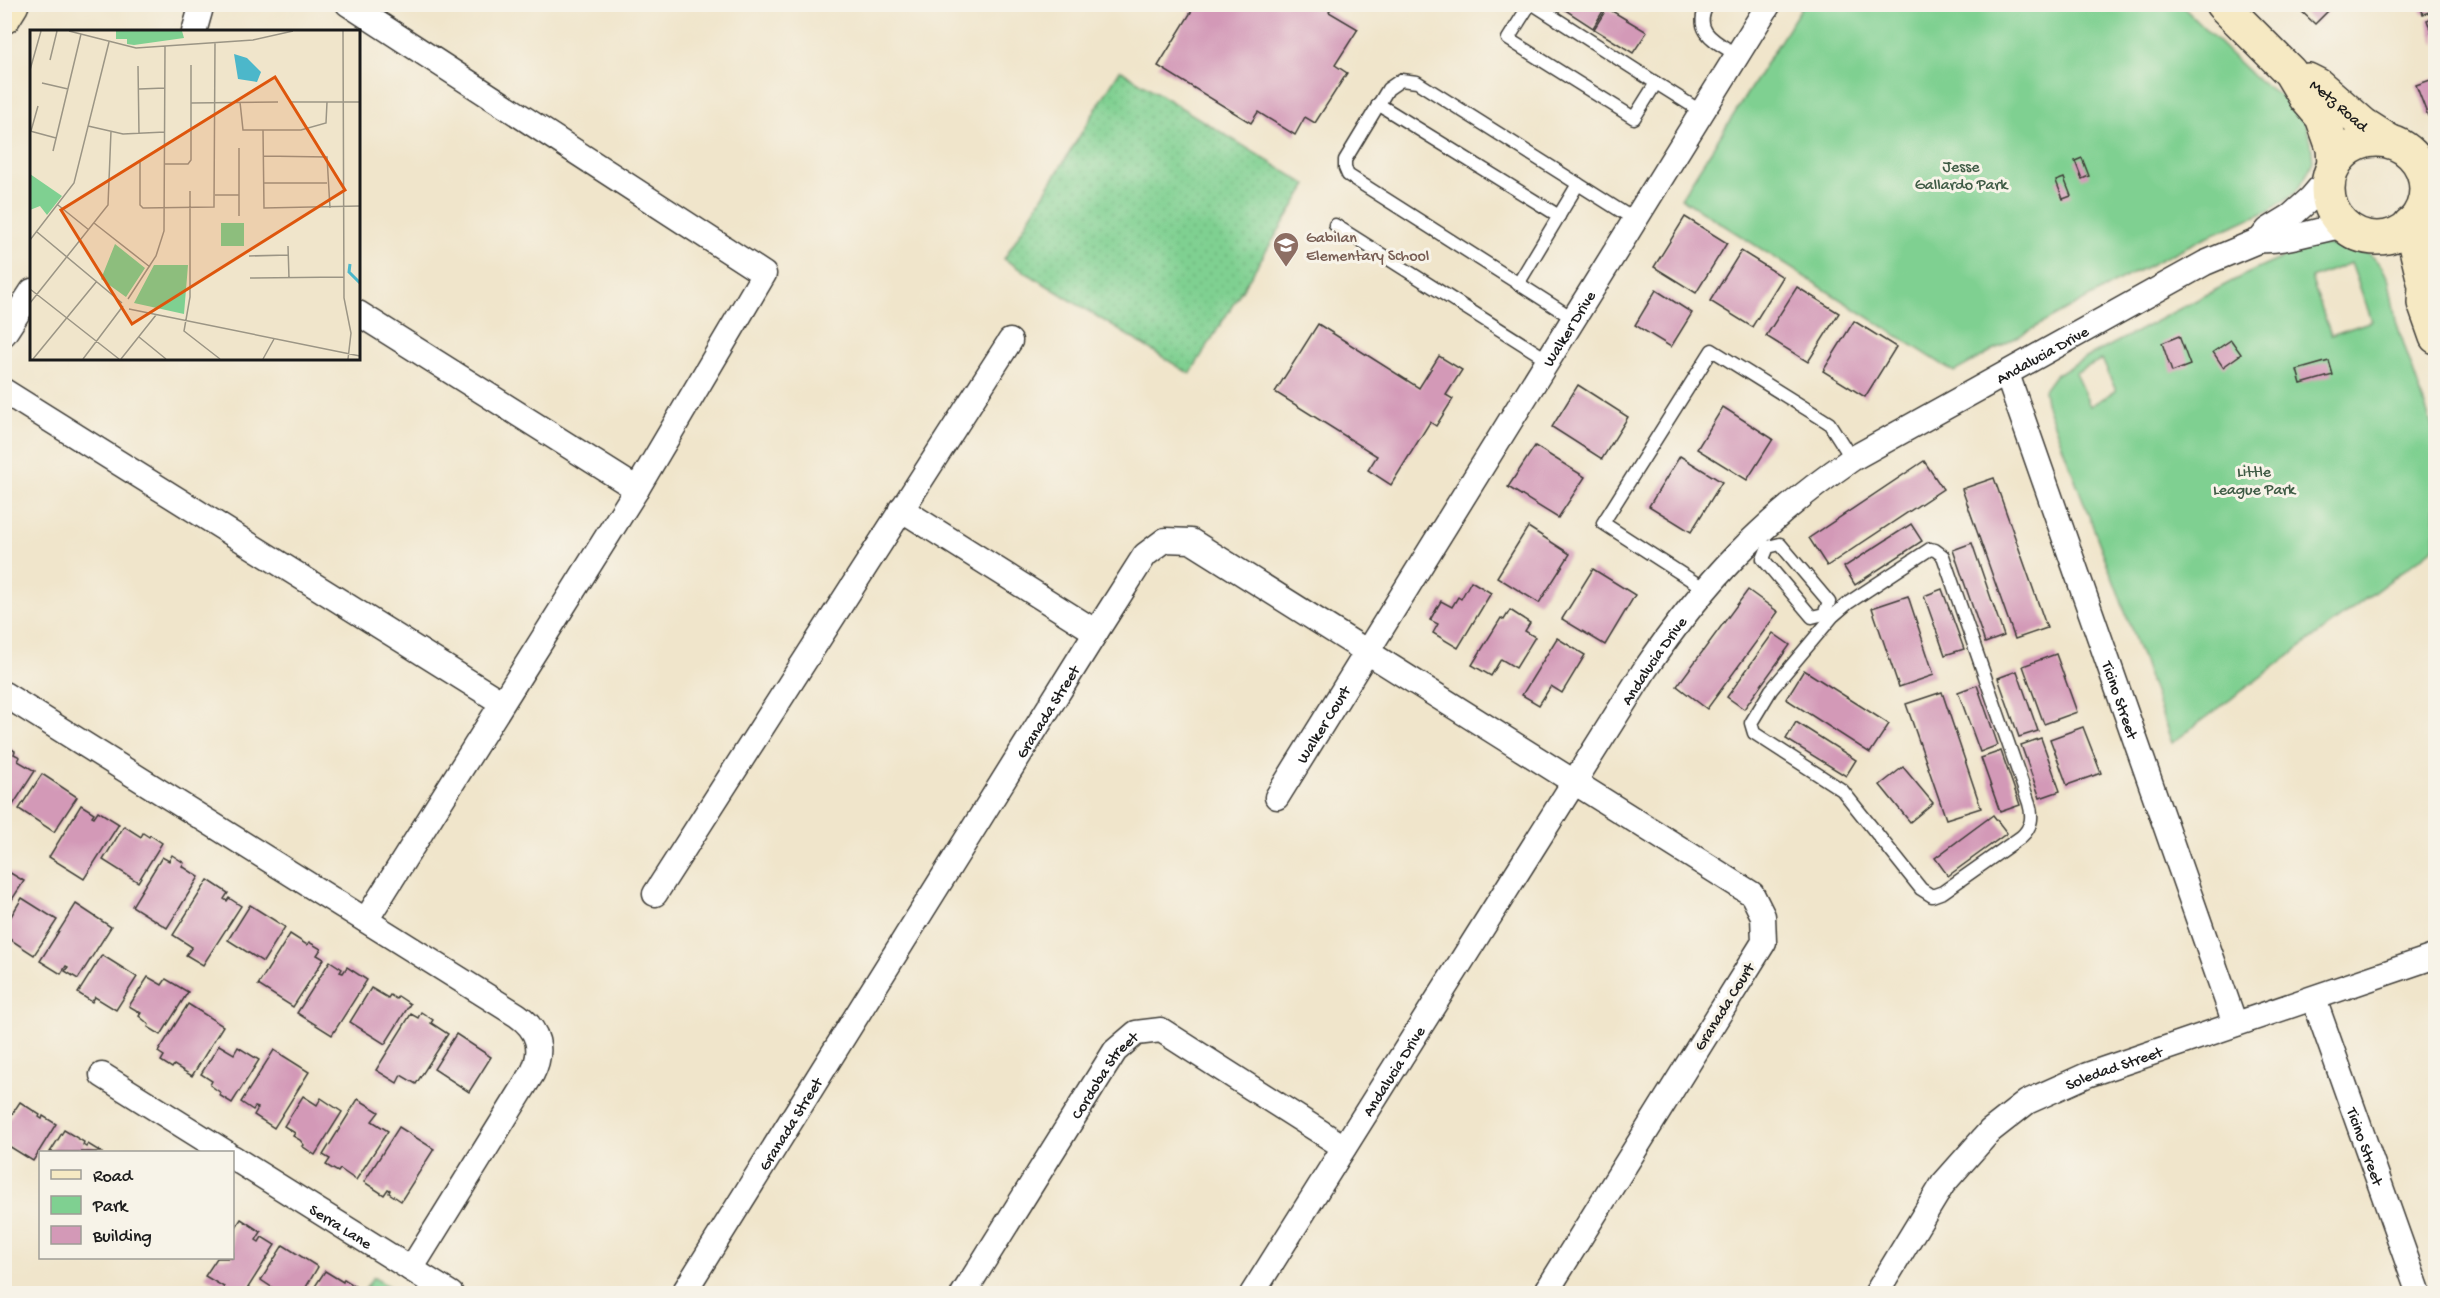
<svg xmlns="http://www.w3.org/2000/svg" width="2440" height="1298" font-family="'Gochi Hand',sans-serif">
<defs>
<pattern id="grass-dots" width="8" height="8" patternUnits="userSpaceOnUse" patternTransform="scale(1.5)"><rect width="8" height="8" fill="#7fd091"/><path d="M2 2h.1M6 6h.1" fill="none" stroke="#6db27c" stroke-width="1.8" stroke-linecap="round"/></pattern>
</defs>
<rect width="100%" height="100%" fill="#f7f3e8"/>
<filter id="ink" filterUnits="userSpaceOnUse"><feTurbulence type="fractalNoise" baseFrequency=".0167" numOctaves="2"/><feDisplacementMap in="SourceGraphic" scale="12" xChannelSelector="R" yChannelSelector="G"/><feConvolveMatrix kernelMatrix="1 2 1 2 8 2 1 2 1" color-interpolation-filters="sRGB"/></filter>
<filter id="wash" filterUnits="userSpaceOnUse"><feTurbulence type="fractalNoise" baseFrequency=".008" numOctaves="4" result="noise"/><feDisplacementMap in="SourceGraphic" scale="24" xChannelSelector="R" yChannelSelector="G"/><feGaussianBlur stdDeviation="1.35" result="paint"/><feColorMatrix in="noise" values="0 0 0 0 0 0 0 0 0 0 0 0 0 0 0 0 0 1.4 0 .05"/><feComposite in="paint" operator="in"/></filter>
<g filter="url(#wash)">
<rect width="100%" height="100%" fill="#f0e5cb"/>
<path fill="url(#grass-dots)" stroke="#4e7656" stroke-width="1.5" d="M1120,70L1307,185L1190,374L1004,259Z"/>
<g fill="#7fd091" stroke="#4e7656" stroke-width="1.5" fill-rule="evenodd">
<path d="M1803,5H2181L2254,77L2298,109L2306,125L2311,142L2313,161L2305,178L2295,193L2270,210L2204,238L2126,277L1954,372L1681,198Z"/>
<path d="M2313,244L2352,246L2370,254L2382,267L2389,281L2396,321L2435,435V547L2172,743L2119,595L2046,403L2044,390L2055,375L2073,365L2242,276ZM2351,263L2372,321L2331,335L2311,278ZM2102,359L2116,391L2090,406L2075,373Z"/>
<path d="M373,1277L399,1293H363Z"/>
</g>
<g id="blocks">
<g fill="#d399b7">
<path d="M1196,4H1333L1329,12L1358,29L1335,65L1347,73L1315,123L1305,117L1295,135L1258,112L1251,123L1158,66Z"/>
<path d="M1556,4H1603L1606,6L1593,28Z"/>
<path d="M2420,4H2436V10L2423,14Z"/>
<path d="M2289,5H2329L2332,7L2315,24L2300,10L2297,12Z"/>
<path d="M1607,8L1647,32L1633,53L1594,29Z"/>
<path d="M2436,17V44H2435L2427,20Z"/>
<path d="M2436,78V114L2428,116L2416,85Z"/>
<path d="M2082,158L2089,176L2082,179L2075,161Z"/>
<path d="M2064,178L2071,196L2063,199L2056,181Z"/>
<path d="M1685,217L1727,243L1696,293L1654,267Z"/>
<path d="M1741,251L1783,277L1752,327L1710,301Z"/>
<path d="M1797,287L1839,313L1808,362L1766,336Z"/>
<path d="M1656,290L1692,313L1671,347L1635,325Z"/>
<path d="M1854,321L1896,347L1865,397L1823,371Z"/>
<path d="M1318,324L1419,388L1439,356L1462,370L1446,395L1453,399L1436,426L1430,422L1391,485L1368,470L1377,456L1275,392Z"/>
<path d="M2179,336L2190,365L2172,372L2162,343Z"/>
<path d="M2231,340L2241,354L2223,367L2213,352Z"/>
<path d="M2329,361L2333,375L2301,384L2297,370Z"/>
<path d="M1578,385L1628,417L1602,459L1552,427Z"/>
<path d="M1723,407L1773,439L1747,480L1697,449Z"/>
<path d="M1535,446L1585,477L1558,518L1508,487Z"/>
<path d="M1680,456L1722,482L1691,532L1649,506Z"/>
<path d="M1924,461L1943,489L1827,566L1809,538Z"/>
<path d="M1994,478L2047,628L2015,639L1962,489Z"/>
<path d="M1911,524L1922,541L1855,585L1844,567Z"/>
<path d="M1528,527L1570,554L1539,603L1497,577Z"/>
<path d="M1972,543L2004,636L1985,643L1953,550Z"/>
<path d="M1593,569L1635,595L1605,645L1562,619Z"/>
<path d="M1471,581L1491,593L1458,648L1433,633L1438,624L1430,620L1441,601L1452,607L1458,597L1461,599Z"/>
<path d="M1942,589L1964,649L1945,655L1924,596Z"/>
<path d="M1748,590L1778,612L1707,709L1677,686Z"/>
<path d="M1908,596L1934,675L1899,687L1872,608Z"/>
<path d="M1510,610L1530,623L1525,631L1535,637L1516,668L1501,659L1491,676L1472,665L1501,618L1504,620Z"/>
<path d="M1773,633L1790,645L1744,709L1727,697Z"/>
<path d="M1557,638L1585,655L1562,693L1551,686L1539,705L1522,695Z"/>
<path d="M2056,654L2077,712L2044,724L2023,666Z"/>
<path d="M1804,670L1889,724L1870,753L1786,699Z"/>
<path d="M2017,671L2038,731L2019,737L1998,678Z"/>
<path d="M1977,685L1998,745L1980,752L1958,692Z"/>
<path d="M1942,692L1981,808L1946,819L1906,704Z"/>
<path d="M1796,722L1856,760L1846,776L1786,739Z"/>
<path d="M2083,727L2101,773L2067,785L2050,739Z"/>
<path d="M2041,738L2060,791L2040,798L2021,745Z"/>
<path d="M4,744L15,751L14,754L20,757L18,761L35,771L13,805L4,799Z"/>
<path d="M2001,751L2020,805L2000,812L1981,758Z"/>
<path d="M1903,767L1933,803L1910,822L1880,785Z"/>
<path d="M42,774L77,797L54,832L19,809Z"/>
<path d="M81,805L94,813L92,816L94,817L98,811L119,824L84,879L49,857Z"/>
<path d="M1993,815L2007,833L1948,876L1935,858Z"/>
<path d="M124,826L141,837L143,833L149,837L150,835L162,843L138,882L103,860Z"/>
<path d="M172,855L184,863L182,866L199,877L167,928L132,906L162,857L169,861Z"/>
<path d="M7,871L24,881L4,912V875Z"/>
<path d="M208,880L228,893L224,899L227,901L229,898L241,906L203,965L186,955L192,947L173,935Z"/>
<path d="M22,898L57,920L34,955L5,936V926Z"/>
<path d="M76,904L111,927L78,979L65,971L68,967L66,966L61,974L40,961Z"/>
<path d="M250,905L285,927L263,962L228,940Z"/>
<path d="M290,934L307,945L309,942L321,949L317,955L324,959L293,1007L258,985Z"/>
<path d="M102,955L137,977L116,1010L95,997L92,1002L78,993Z"/>
<path d="M330,961L342,969L340,972L343,973L347,967L367,980L332,1035L297,1013Z"/>
<path d="M148,977L162,985L166,979L188,992L161,1035L148,1027L149,1025L145,1021L139,1016L141,1013L129,1006Z"/>
<path d="M371,988L388,998L390,995L396,999L398,996L410,1004L385,1044L350,1022Z"/>
<path d="M188,1004L223,1026L192,1076L174,1065L172,1068L161,1061L164,1056L158,1052Z"/>
<path d="M421,1012L433,1020L431,1023L448,1034L416,1084L401,1075L397,1083L376,1070L411,1014L418,1018Z"/>
<path d="M456,1034L491,1057L469,1092L434,1069Z"/>
<path d="M219,1045L234,1054L238,1047L259,1060L232,1103L219,1095L221,1093L210,1085L212,1081L201,1074Z"/>
<path d="M274,1050L309,1072L274,1128L254,1115L258,1108L255,1107L253,1110L241,1102Z"/>
<path d="M303,1096L317,1105L321,1098L342,1112L315,1155L302,1146L304,1145L300,1140L293,1136L295,1133L284,1126Z"/>
<path d="M358,1099L379,1112L372,1121L388,1131L356,1180L340,1169L338,1172L326,1165L330,1159L323,1155Z"/>
<path d="M20,1102L40,1115L39,1117L42,1119L43,1116L56,1124L33,1161L4,1143V1126Z"/>
<path d="M399,1127L434,1149L401,1201L389,1193L390,1190L388,1189L384,1195L364,1182Z"/>
<path d="M64,1130L84,1142L83,1145L86,1147L88,1144L101,1152H50Z"/>
<path d="M241,1219L261,1232L256,1240L259,1242L262,1237L275,1245L244,1294H220L224,1287L205,1276L217,1258H232V1233Z"/>
<path d="M283,1245L318,1267L302,1294H282L261,1280Z"/>
<path d="M325,1271L343,1282L344,1279L355,1286L350,1294H310Z"/>
</g>
</g>
</g>
<g filter="url(#ink)">
<use href="#blocks" fill-opacity="0" stroke="#3c3a36" stroke-width="1.5"/>
<g fill="none" stroke-linecap="round" stroke-linejoin="round">
<g stroke="#3c3a36" stroke-width="15">
<g id="lane">
<path d="M1530,4L1508,39L1634,118L1656,83L1533,4"/>
<path d="M1708,4C1691,32 1717,42 1737,55"/>
<path d="M1656,83L1702,112"/>
<path d="M1378,104L1559,216"/>
<path d="M1335,225L1548,360"/>
<path d="M1518,284L1578,184"/>
<path d="M1574,319L1348,175L1345,168V160L1388,89L1401,80L1417,82L1635,220"/>
<path d="M1780,544L1829,602L1824,614L1812,617L1763,559L1768,547Z"/>
<path d="M1930,549L1935,550L1943,556L2029,803C2033,817 2032,827 2021,837L1943,892L1932,896L1921,889L1842,790L1754,733L1751,723L1771,690L1833,616L1848,603Z"/>
<path d="M1705,589L1603,523L1712,350L1829,423L1852,459"/>
</g>
</g>
<g stroke="#3c3a36" stroke-width="27">
<g id="street">
<path d="M348,4L764,274L637,489L366,920"/>
<path d="M194,32L202,4"/>
<path d="M2260,240C2285,242 2318,229 2344,226"/>
<path d="M358,313L637,489"/>
<path d="M4,334L32,291"/>
<path id="s1" d="M2007,374L2235,1024"/>
<path d="M4,391L501,702"/>
<path d="M901,509L1096,632"/>
<path d="M4,694L517,1015C539,1030 544,1050 532,1074L411,1269"/>
<path id="s2" d="M1277,797L1769,4"/>
<path d="M655,894L1010,341"/>
<path id="s3" d="M2314,999L2419,1294"/>
<path d="M102,1075L225,1152"/>
<path id="s4" d="M232,1157L451,1294"/>
<path id="s5" d="M683,1294L1096,632L1145,555L1165,540L1191,541L1752,894L1763,916L1764,942L1545,1294"/>
<path id="s6" d="M963,1294L1115,1051L1136,1033L1161,1030L1344,1147"/>
<path id="s7" d="M1252,1294L1644,671C1705,581 1762,521 1852,459L2205,263L2260,240L2268,230L2291,216L2311,198L2328,178"/>
<path id="s8" d="M1876,1294L1943,1184L1990,1131L2027,1102L2087,1075L2436,956"/>
</g>
</g>
<g stroke="#3c3a36" stroke-width="36">
<g id="secondary">
<path d="M2222,4L2290,72L2305,97L2322,117L2333,148L2334,164"/>
<path d="M4,17L12,4"/>
<path id="s9" d="M2308,80L2318,85L2364,125L2389,141"/>
<circle cx="2377" cy="189" r="49"/>
<path d="M2410,224L2425,286L2424,303L2436,337"/>
</g>
</g>
<use href="#lane" stroke="#fff" stroke-width="12"/>
<use href="#street" stroke="#fff" stroke-width="24"/>
<use href="#secondary" stroke="#f6e9c3" stroke-width="33"/>
</g>
</g>
<defs>
<g id="school-pin" transform="scale(1.35)"><path d="M0 17L-7.5 6A9.5 9.5 0 1 1 7.5 6Z" fill="#8d6e63" stroke="#f7f3e8"/><path d="M0-5L7-2L0 1L-7-2ZM-4 1L0 2.5L4 1V4Q0 6-4 4Z" fill="#fff"/></g>
</defs>
<g fill-rule="evenodd">
<use href="#school-pin" x="1286" y="245"/>
</g>
<g text-anchor="middle" stroke-width="6" stroke-linejoin="round" paint-order="stroke">
<g font-size="16" fill="#1c1c1c" stroke="#f7f3e8">
<text dy="6" stroke="none"><textPath href="#s9" startOffset="40">Metz Road</textPath></text>
<text dy="6" stroke="none"><textPath href="#s2" startOffset="552">Walker Drive</textPath></text>
<text dy="6" stroke="none"><textPath href="#s7" startOffset="1252">Andalucia Drive</textPath></text>
<text dy="6" stroke="none"><textPath href="#s7" startOffset="750">Andalucia Drive</textPath></text>
<text dy="6" stroke="none"><textPath href="#s1" startOffset="345">Ticino Street</textPath></text>
<text dy="6" stroke="none"><textPath href="#s5" startOffset="687">Granada Street</textPath></text>
<text dy="6" stroke="none"><textPath href="#s2" startOffset="86">Walker Court</textPath></text>
<text transform="translate(1723 1006) rotate(-58)" y="6">Granada Court</text>
<text dy="6" stroke="none"><textPath href="#s8" startOffset="340">Soledad Street</textPath></text>
<text dy="6" stroke="none"><textPath href="#s7" startOffset="264">Andalucia Drive</textPath></text>
<text dy="6" stroke="none"><textPath href="#s6" startOffset="261">Cordoba Street</textPath></text>
<text dy="6" stroke="none"><textPath href="#s5" startOffset="201">Granada Street</textPath></text>
<text dy="6" stroke="none"><textPath href="#s3" startOffset="156">Ticino Street</textPath></text>
<text dy="6" stroke="none"><textPath href="#s4" startOffset="129">Serra Lane</textPath></text>
</g>
<g font-size="16" fill="#3f5b45" stroke="#f7f3e8">
<text x="1961" y="171">Jesse<tspan x="1961" dy="18">Gallardo Park</tspan></text>
<text x="2254" y="476">Little<tspan x="2254" dy="18">League Park</tspan></text>
</g>
<g font-size="16" fill="#785e54" stroke="#f7f3e8" text-anchor="start">
<text x="1306" y="242">Gabilan<tspan x="1306" dy="18">Elementary School</tspan></text>
</g>
</g>
<g transform="translate(30 30)">
<rect width="330" height="330" fill="#f0e5cb"/>
<path d="M0,144L32,166L17,185L10,176L0,180ZM191,193H214V216H191Z" fill="#7fd091"/>
<path d="M86,1H152L154,8L104,15L97,14V9H86ZM85,214L115,238L96,267L71,249ZM124,235H158L154,284L104,273Z" fill="#7fd091"/>
<path d="M204,24L217,28L231,42L227,52L208,49Z" fill="#4cb7ca"/>
<path fill="none" stroke="#4cb7ca" stroke-width="3" d="M320,234L319,242L330,253"/>
<path fill="none" stroke="#9b9585" stroke-width="1.5" d="M39,1L106,18L223,10L263,1M313,1L314,268L321,303L318,329M20,30L27,1M108,36L109,104M0,40L11,1M12,53L38,59M109,59L135,58M210,72L213,100H271L296,93L297,72M261,72H330M161,73L248,72M58,96L93,104L135,102M233,100L234,178L330,176M0,101L26,108M1,101L8,76M23,121L51,4M233,126L297,127L300,178M110,132V175L113,178L184,177L185,12M135,134H158L161,130V35M233,153H297M160,161V267L154,301L190,329M185,165H209M28,175L59,200M209,186V118M64,193L120,237M7,202L92,273M0,210L44,153L79,12M258,216L259,248M219,226L259,225M220,248L314,247M0,259L89,329M98,269L126,226L134,201L135,16M0,273L78,175L81,101M99,279L330,326M109,307L136,329M3,329L67,251M53,329L93,276M91,329L126,285M233,329L244,309"/>
<path fill="#de560d" fill-opacity="0.15" stroke="#de560d" stroke-width="3" d="M245,47L315,160L102,294L31,180Z"/>
<rect width="330" height="330" fill="none" stroke="#1c1c1c" stroke-width="3"/>
</g>
<rect width="2440" height="1298" fill="none" stroke="#f7f3e8" stroke-width="24"/>
<rect x="39" y="1151" width="195" height="108" fill="#f7f3e8" stroke="#9f9d96" stroke-width="1.5"/>
<rect x="51" y="1170" width="30" height="9" fill="#f6e9c3" stroke="#9f9d96" stroke-width="1.5"/>
<text x="93" y="1181" font-size="18" fill="#1c1c1c">Road</text>
<rect x="51" y="1196" width="30" height="18" fill="#7fd091" stroke="#9f9d96" stroke-width="1.5"/>
<text x="93" y="1211" font-size="18" fill="#1c1c1c">Park</text>
<rect x="51" y="1226" width="30" height="18" fill="#d399b7" stroke="#9f9d96" stroke-width="1.5"/>
<text x="93" y="1241" font-size="18" fill="#1c1c1c">Building</text>
</svg>
